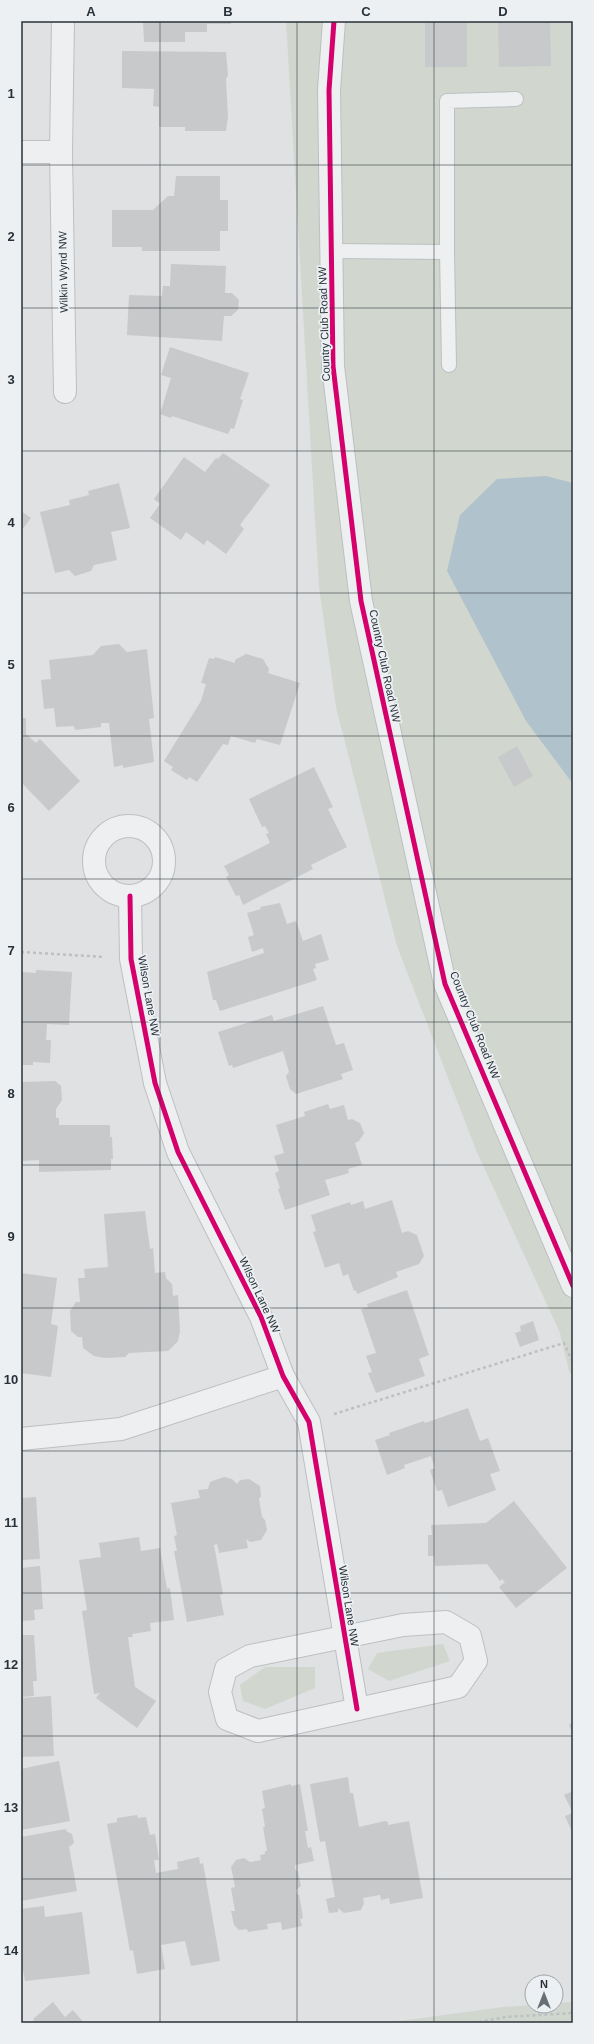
<svg xmlns="http://www.w3.org/2000/svg" width="594" height="2044" font-family="Helvetica,sans-serif">
<rect width="100%" height="100%" fill="#dfe1e3"/>
<g fill="#d1d7cf">
<path d="M286,21H573V1377L569,1371L560,1333L476,1150L397,946L336,707L319,587Z"/>
<path d="M443,1644L450,1661L389,1681L368,1669L377,1653Z"/>
<path d="M265,1667H315V1688L265,1709L243,1701L240,1685Z"/>
<path d="M573,2002V2023H385L503,2007L532,2005L556,2006V2003Z"/>
</g>
<path fill="#b0c2cb" d="M546,476L573,483V784L526,721L447,571L460,515L497,479Z"/>
<g fill="#c7c9cb">
<path d="M143,21H231V24H207V32H185V42H144Z"/>
<rect x="425" y="21" width="42" height="46"/>
<path d="M498,21H550L551,66L499,67Z"/>
<path d="M122,51L226,52L228,75L226,79L228,117L226,131H185V127H159V107L153,106L154,89L122,88Z"/>
<path d="M176,176H220V200H228V231H220V251H142V247H112V210H153L168,196H174Z"/>
<path d="M171,264L226,266L225,293H232L239,300L238,310L231,316H224L222,341L127,335L129,295L162,296L163,286H170Z"/>
<path d="M170,347L249,373L240,399L243,400L234,429L231,428L228,434L172,416L171,418L160,414L171,378L161,375Z"/>
<path d="M223,453L270,485L240,525L244,529L226,554L207,540L204,545L186,532L181,540L150,518L160,504L154,499L184,457L205,472L216,458L218,459Z"/>
<path d="M119,483L130,528L111,532L117,560L94,565L91,571L75,576L69,570L55,573L40,512L70,505L69,500L89,495L88,491Z"/>
<path d="M21,511L31,518L21,531Z"/>
<path d="M119,644L127,652L147,649L154,718L149,719L154,762L123,768V765L114,767L109,723H101V727L75,730L74,726L56,727L54,708L44,709L41,680L51,679L49,660L93,655L101,646Z"/>
<path d="M246,654L263,659L269,669L268,673L300,683L280,745L257,739L255,743L231,736L228,745L223,744L197,782L189,777L187,780L171,770L173,767L164,761L201,701L206,684L201,683L209,658L214,659L215,657L235,663V660Z"/>
<path d="M21,718H26V734L36,743L40,739L80,781L49,811L21,782Z"/>
<path d="M517,746L533,776L514,787L498,757Z"/>
<path d="M314,767L333,807L328,809L347,847L311,865L313,869L243,905L239,895L236,896L226,877L229,875L224,866L270,843L266,834L269,833L265,826L262,827L249,799Z"/>
<path d="M280,903L287,924L296,921L303,941L321,934L329,960L315,964L316,968L313,969L317,980L220,1011L216,1000H213L207,972L264,953L263,948L252,952L248,937L254,935L247,913L261,909L260,907Z"/>
<path d="M36,970L72,972L69,1025L47,1024L46,1040H51L50,1063L33,1062V1065H21V972L36,973Z"/>
<path d="M323,1006L336,1045L344,1043L353,1070L341,1074L343,1079L296,1094L290,1089L286,1076L289,1072L283,1051L233,1068L232,1065L229,1066L218,1032L272,1015L274,1021Z"/>
<path d="M55,1081L61,1086L62,1100L56,1109V1118H59V1125H110V1137H112L113,1159H111V1170L39,1172V1160L21,1161V1082Z"/>
<path d="M328,1104L330,1109L344,1105L348,1120L352,1119L360,1123L364,1133L359,1141L355,1143L362,1165L348,1169L349,1173L325,1180L330,1195L285,1210L278,1189L280,1188L275,1173L279,1171L274,1156L284,1153L276,1125L305,1116L304,1112Z"/>
<path d="M392,1200L402,1233L408,1231L417,1235L424,1256L419,1264L396,1272L398,1277L357,1294L356,1290L354,1291L348,1274L343,1276L339,1263L325,1268L313,1232L316,1231L311,1215L350,1202L351,1205L363,1201L365,1209Z"/>
<path d="M145,1211L150,1249L153,1248L155,1273L165,1272L166,1278L172,1284L173,1296L178,1295L180,1331L178,1341L168,1351L129,1353L125,1357L104,1358L94,1356L83,1348L82,1337H78L71,1331L70,1311L76,1302H80L78,1278H85L84,1269L108,1267L104,1214Z"/>
<path d="M21,1273L57,1278L51,1324L58,1326L51,1377L21,1373Z"/>
<path d="M407,1290L429,1355L419,1359L425,1376L376,1393L368,1373L372,1372L366,1356L376,1353L361,1309L368,1307L367,1304Z"/>
<path d="M533,1321L539,1340L520,1347L515,1333L521,1331L520,1326Z"/>
<path d="M468,1408L480,1441L488,1438L500,1471L490,1474L496,1490L448,1507L442,1490L437,1491L430,1470L435,1468L431,1456L404,1465L405,1468L387,1475L375,1440L390,1435L389,1433L424,1421L425,1423Z"/>
<path d="M224,1477L232,1479L237,1484L240,1480L249,1479L260,1486L261,1496L259,1499L262,1517L265,1520L267,1530L261,1540L250,1542L246,1539L248,1548L219,1553L217,1544L214,1545L223,1594L220,1595L224,1615L187,1622L174,1551H177L174,1536L177,1535L171,1503L200,1498L198,1490L208,1489L210,1482Z"/>
<path d="M36,1497L40,1559L21,1560V1498Z"/>
<path d="M514,1501L567,1568L516,1608L499,1587L505,1582L502,1579L500,1581L487,1564L435,1566L434,1556H428V1535H432L431,1525L486,1523Z"/>
<path d="M139,1537L141,1551L160,1548L167,1589L170,1588L174,1620L150,1623L151,1631L132,1634L133,1637H128L135,1687L156,1701L137,1728L96,1698L100,1693L94,1694L82,1611L87,1610L79,1560L101,1557L99,1543Z"/>
<path d="M40,1566L43,1609L34,1610L35,1620L21,1621V1568Z"/>
<path d="M21,1635H34L37,1681H33L34,1696L21,1697Z"/>
<path d="M51,1696L54,1756L21,1757V1698Z"/>
<path d="M573,1722V1734L569,1725Z"/>
<path d="M59,1761L70,1821L21,1830V1769Z"/>
<path d="M348,1777L350,1793H353L359,1827L385,1821L388,1822V1825L409,1821L423,1898L390,1904L389,1898L381,1900L380,1895L363,1898L364,1903L361,1910L344,1913L338,1908V1912L329,1913L326,1899L335,1897L325,1841L320,1842L310,1784Z"/>
<path d="M291,1784V1786L300,1784L308,1831H305L308,1848L311,1847L314,1861L295,1865V1869L298,1872L301,1886L296,1890L297,1895L299,1894L303,1918L300,1919L302,1926L282,1930L281,1922L267,1924L268,1929L248,1932L247,1929L239,1930L234,1925L231,1911H235L231,1888L235,1887L231,1867L236,1860L244,1858L250,1862L261,1860L260,1855L265,1854V1851H267L263,1827H265L262,1809L265,1808L262,1791Z"/>
<path d="M573,1791V1834L565,1816L573,1813L564,1795Z"/>
<path d="M137,1815L138,1818L146,1817L150,1835L155,1834L159,1860H154L156,1873L178,1869L177,1862L199,1857L200,1864L203,1863L220,1961L191,1966L185,1941L161,1945L165,1969L137,1974L133,1950L130,1951L107,1824L117,1822V1818Z"/>
<path d="M66,1829V1831L72,1834L74,1843L69,1847L77,1891L21,1901V1837Z"/>
<path d="M44,1906L45,1917L82,1912L90,1974L25,1981L21,1959V1909Z"/>
<path d="M53,2002L65,2017L73,2010L84,2023H31L34,2020L33,2019Z"/>
</g>
<g fill="none" stroke-linecap="round" stroke-linejoin="round">
<g stroke="#bdbfc1" stroke-width="16">
<g id="service">
<path d="M332,251L447,252L449,365"/>
<path d="M447,252V101L516,99"/>
</g>
</g>
<g stroke="#bdbfc1" stroke-width="24">
<g id="minor">
<path d="M63,21L61,152L65,392"/>
<path d="M334,21L329,90L333,366L361,601L445,984L573,1286"/>
<path d="M21,152H61"/>
<circle cx="129" cy="861" r="35"/>
<path d="M130,896L131,959L155,1083L178,1152L261,1317L283,1376L309,1422L357,1709"/>
<path d="M21,1439L121,1429L283,1376"/>
<path d="M446,1622L470,1636L476,1661L458,1687L258,1731L227,1719L220,1692L226,1669L250,1656L403,1625Z"/>
</g>
</g>
<g stroke="#bdc0c2" stroke-width="2.5" stroke-dasharray="3 3" stroke-linecap="butt">
<path d="M21,952L105,957"/>
<path d="M334,1414L564,1343L573,1363"/>
<path d="M473,2023L506,2017L573,2013"/>
</g>
<use href="#service" stroke="#eeeff0" stroke-width="14"/>
<use href="#minor" stroke="#eeeff0" stroke-width="22"/>
<g stroke="#ecf0f3" stroke-width="8">
<g id="cycleway">
<path d="M334,21L329,90L333,366L361,601L445,984L573,1286"/>
<path d="M130,896L131,959L155,1083L178,1152L261,1317L283,1376L309,1422L357,1709"/>
</g>
</g>
<use href="#cycleway" stroke="#d6006c" stroke-width="5"/>
</g>
<path fill="none" stroke="#283139" stroke-width="1" stroke-opacity="0.55" d="M160,21V2023M297,21V2023M434,21V2023M21,165H573M21,308H573M21,451H573M21,593H573M21,736H573M21,879H573M21,1022H573M21,1165H573M21,1308H573M21,1451H573M21,1593H573M21,1736H573M21,1879H573"/>
<g text-anchor="middle" stroke-width="3.5" stroke-linejoin="round" paint-order="stroke">
<g font-size="11" fill="#283139" stroke="#ecf0f3">
<text transform="translate(63 272) rotate(-91)" y="4">Wilkin Wynd NW</text>
<text transform="translate(324 324) rotate(-92)" y="4">Country Club Road NW</text>
<text transform="translate(385 666) rotate(78)" y="4">Country Club Road NW</text>
<text transform="translate(149 996) rotate(80)" y="4">Wilson Lane NW</text>
<text transform="translate(475 1025) rotate(68)" y="4">Country Club Road NW</text>
<text transform="translate(260 1295) rotate(65)" y="4">Wilson Lane NW</text>
<text transform="translate(349 1606) rotate(81)" y="4">Wilson Lane NW</text>
</g>
</g>
<rect width="594" height="2044" fill="none" stroke="#ecf0f3" stroke-width="44"/>
<g transform="translate(544 1994)"><circle r="19" fill="#ecf0f3" stroke="#9ea4a9"/>
<path d="M0-3L7 15L0 10L-7 15Z" fill="#686f74"/>
<text y="-6" font-size="11" font-weight="bold" text-anchor="middle" fill="#283139">N</text>
</g>
<rect x="22" y="22" width="550" height="2000" fill="none" stroke="#283139" stroke-width="1.5"/>
<g font-size="13" text-anchor="middle" font-weight="bold" fill="#283139">
<text x="91" y="16">A</text>
<text x="228" y="16">B</text>
<text x="366" y="16">C</text>
<text x="503" y="16">D</text>
<text x="11" y="98">1</text>
<text x="11" y="241">2</text>
<text x="11" y="384">3</text>
<text x="11" y="527">4</text>
<text x="11" y="669">5</text>
<text x="11" y="812">6</text>
<text x="11" y="955">7</text>
<text x="11" y="1098">8</text>
<text x="11" y="1241">9</text>
<text x="11" y="1384">10</text>
<text x="11" y="1527">11</text>
<text x="11" y="1669">12</text>
<text x="11" y="1812">13</text>
<text x="11" y="1955">14</text>
</g>
</svg>
